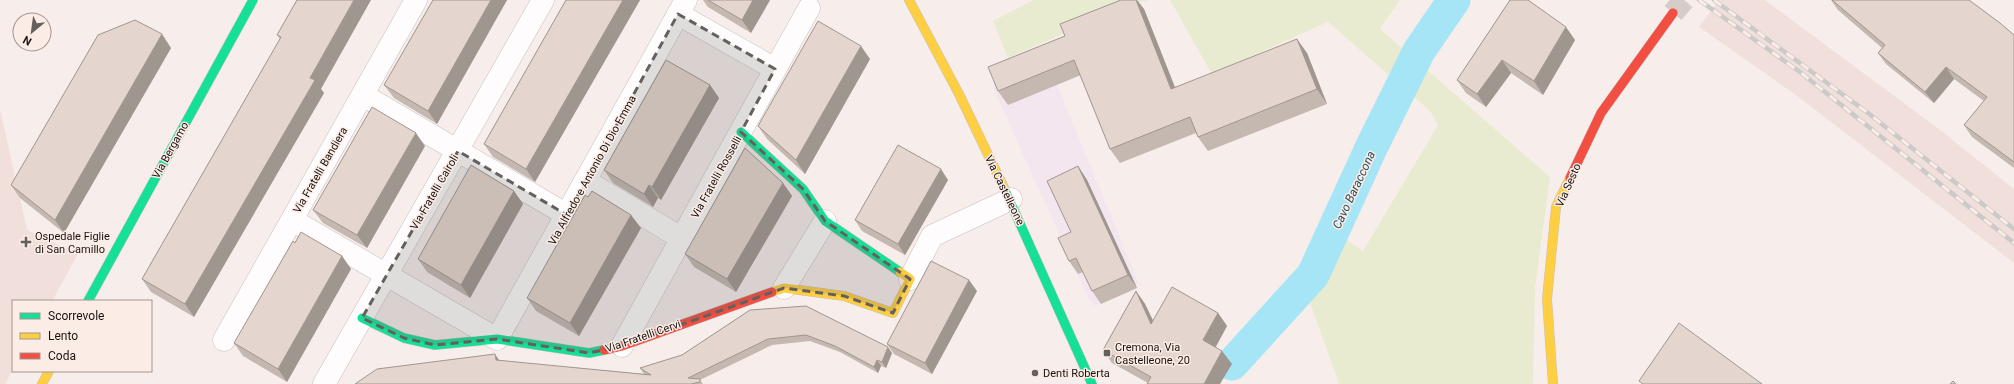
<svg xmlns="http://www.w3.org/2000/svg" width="2014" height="384" font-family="Roboto,sans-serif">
<rect width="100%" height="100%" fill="#f7eeeb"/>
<path fill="#f3e6ef" d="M1049,65L1138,281L1134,290L1095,306L1088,298L993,88L995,78Z"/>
<g fill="#f0dfda">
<path d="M1719,0H1765L1940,130L2014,189V263L1796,95L1699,27Z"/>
<path d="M0,109L27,230L78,254L52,301H13V369L5,384H0Z"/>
</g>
<g fill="#e9ebd0">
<path d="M1034,0H1149L1131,4L1008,58L993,21Z"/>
<path d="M1170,0H1400L1380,29L1550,177L1535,288L1533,384H1339L1310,303L1329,278L1344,238L1363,251L1438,125L1430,111L1328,22L1212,74Z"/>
</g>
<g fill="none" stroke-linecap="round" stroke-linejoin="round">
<path stroke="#a6e5f6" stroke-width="33" d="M1232,364L1313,275L1372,146L1419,51L1454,0"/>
<path stroke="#d6cdca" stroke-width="22" stroke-dasharray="22 11" stroke-linecap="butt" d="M1673,13L1684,0"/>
<g stroke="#c7c0be" stroke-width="23">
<g id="street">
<path d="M678,14L775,69"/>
<path d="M363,95L567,215"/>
<path d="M586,181L681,238"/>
<path d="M292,220L497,339L686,0"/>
<path d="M910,279L932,236L1011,199"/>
<path d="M784,288L825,221"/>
<path d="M224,340L416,0"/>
<path d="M622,346L809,8"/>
<path d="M324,384L543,0"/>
</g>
</g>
<g stroke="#c7c0be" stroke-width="10">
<g id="fast">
<path d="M741,132L803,189L825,221L900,272"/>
<path d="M1004,188L1092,384"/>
<path d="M88,301L253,0"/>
<path d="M362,318L404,338L435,345L497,339L589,353L604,350"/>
</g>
</g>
<g stroke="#c7c0be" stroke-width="10">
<g id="slow">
<path d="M909,0L959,94L1004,188"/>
<path d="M772,292L784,288L844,296L893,313L910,279L900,272"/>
<path d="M42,384L49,371"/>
<path d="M1553,384L1547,299L1556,207L1570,178"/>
</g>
</g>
<g stroke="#c7c0be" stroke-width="10">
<g id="jam">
<path d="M1570,178L1601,113L1673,13"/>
<path d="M604,350L622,346L772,292"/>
</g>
</g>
<use href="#street" stroke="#fefcfc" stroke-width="22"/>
<use href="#fast" stroke="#16e098" stroke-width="9"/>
<use href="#slow" stroke="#ffcf43" stroke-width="9"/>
<use href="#jam" stroke="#f24e42" stroke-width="9"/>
<g stroke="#ccc9c9" stroke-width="4.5">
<g id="rail">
<path d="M1699,0L1800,72L2014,243"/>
<path d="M1714,0L1868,113L2014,229"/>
</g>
</g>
<use href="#rail" stroke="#fcece6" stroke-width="3" stroke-dasharray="9" stroke-linecap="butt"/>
</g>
<g fill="#c4b8b1">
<path d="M297,0L321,89L324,93L194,317L151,292L142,279L280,39L277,35Z"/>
<path d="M433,0H507L437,124L394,98L384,85Z"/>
<path d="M566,0H640L535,182L493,157L484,144Z"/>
<path d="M703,0H770L751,33L708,7Z"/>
<path d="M1510,0L1575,40L1543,95L1511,73L1486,107L1466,93L1457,80Z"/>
<path d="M1831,0H1969L2014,35V168L1972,137L1964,125L1984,101L1954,79L1934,103L1886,64L1878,53L1882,48L1838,10Z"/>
<path d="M1144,9L1175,87L1307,53L1327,104L1208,151L1198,137L1196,133L1120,163L1110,149L1081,75L1008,105L998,91Z"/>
<path d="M171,48L64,233L20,198L11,185Z"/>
<path d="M870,59L805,174L767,139L758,126Z"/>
<path d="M710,85L719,98L661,200L658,198L653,207L613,183L604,170Z"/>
<path d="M425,146L367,248L323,223L313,210Z"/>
<path d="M1078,166L1087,180L1137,288L1101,304L1092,291L1083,272L1078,274L1069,261L1071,232Z"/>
<path d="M948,180L905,255L862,231L855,220Z"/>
<path d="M783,183L792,196L736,292L694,267L685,254Z"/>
<path d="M514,191L523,204L470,298L427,272L418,259Z"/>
<path d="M641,228L579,336L536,311L527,298Z"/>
<path d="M295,243L342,256L351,269L287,382L243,356L234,343Z"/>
<path d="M977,291L932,374L894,354L887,344Z"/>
<path d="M1136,291L1145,304L1153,321L1218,313L1227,326L1216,347L1232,364L1148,383L1112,363L1103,350Z"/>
<path d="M750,310L892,353L886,368L881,366L878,373L840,352L810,341L772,345L700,380L703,384H355L499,360V361L644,374L640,368L682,355Z"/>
</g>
<g fill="#a09690">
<path d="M354,0H371L321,89L324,93L194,317L185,304L310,78Z"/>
<path d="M491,0H507L437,124L428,111Z"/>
<path d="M623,0H640L535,182L526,169Z"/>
<path d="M753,0H770L751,33L742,20Z"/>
<path d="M1136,0H1137L1144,9L1181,103L1171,89Z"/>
<path d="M1566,27L1575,40L1543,95L1534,81Z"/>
<path d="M162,34L171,48L64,233L55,220Z"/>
<path d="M1297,39L1307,53L1327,104L1317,89Z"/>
<path d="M861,46L870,59L805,174L796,160Z"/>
<path d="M1502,60L1511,73L1486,107L1477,94Z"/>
<path d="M1946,67L1954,79L1934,103L1925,92Z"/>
<path d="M710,85L719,98L661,200L652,187Z"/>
<path d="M416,133L425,146L367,248L357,235Z"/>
<path d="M1078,166L1087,180L1137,288L1128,275Z"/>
<path d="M941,169L948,180L905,255L898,244Z"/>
<path d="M783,183L792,196L736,292L727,279Z"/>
<path d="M649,185L658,198L653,207L644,194Z"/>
<path d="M514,191L523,204L470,298L461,285Z"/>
<path d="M631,215L641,228L579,336L570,323Z"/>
<path d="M342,256L351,269L287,382L278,369Z"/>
<path d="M969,280L977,291L932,374L925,363Z"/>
<path d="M1136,291L1145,304L1161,337L1151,324Z"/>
<path d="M1218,313L1227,326L1212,353L1203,340Z"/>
<path d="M888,347L892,353L886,368L882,362Z"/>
<path d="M1222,351L1232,364L1220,384H1204Z"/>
<path d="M495,354L499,360L500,366L496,360Z"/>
<path d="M877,360L881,366L878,373L874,367Z"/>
</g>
<g fill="#e4d6ce" stroke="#a09690">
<path d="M297,0H354L310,78L315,80L185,304L142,279L281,37L277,35Z"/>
<path d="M433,0H491L428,111L384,85Z"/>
<path d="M566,0H623L526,169L484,144Z"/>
<path d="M708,0H753L742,20Z"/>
<path d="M1121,0H1136L1171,89L1297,39L1317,89L1198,137L1190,117L1110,149L1074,60L998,91L988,67L1065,36L1060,24Z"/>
<path d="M1510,0H1528L1566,27L1534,81L1502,60L1477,94L1457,80Z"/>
<path d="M1832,0H1969L2000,23L2014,35V162L1964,125L1987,97L1946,67L1925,92L1878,53L1885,45Z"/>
<path d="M135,20L162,34L55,220L11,185L98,35Z"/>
<path d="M818,21L861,46L796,160L758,126Z"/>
<path d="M666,60L710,85L652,187L649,185L644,194L604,170Z"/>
<path d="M372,107L416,133L357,235L313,210Z"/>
<path d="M898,145L941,169L898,244L855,220Z"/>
<path d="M745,148L783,183L727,279L685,254Z"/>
<path d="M471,165L514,191L461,285L418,259Z"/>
<path d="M1078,166L1128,275L1092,291L1076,258L1069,261L1058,238L1071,232L1047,181Z"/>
<path d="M592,191L631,215L570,323L527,298L585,195L588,197Z"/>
<path d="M301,232L342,256L278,369L234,343L293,241L295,243Z"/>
<path d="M931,261L969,280L925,363L887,344Z"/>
<path d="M1172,287L1218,313L1203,340L1222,351L1204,384H1147L1151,377L1103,350L1136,291L1151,324Z"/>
<path d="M806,306L888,347L882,362L877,360L874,367L835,346L806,335L768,339L688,378L700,379V382L691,384H355L377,369L495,354L496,360L651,375L640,368L682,355L750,310Z"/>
<path d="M1679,323L1762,384H1643L1639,381Z"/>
<path d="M1953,381L1956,384H1950Z"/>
</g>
<path fill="#66605d" fill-opacity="0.2" stroke="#66605d" stroke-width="3" stroke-dasharray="8 5" stroke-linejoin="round" d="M678,14L775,69L741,132L803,189L825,221L910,279L893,313L844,296L784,288L622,346L589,353L497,339L435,345L404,338L362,318L458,151L567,215Z"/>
<g fill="#66605d" stroke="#fcece6" stroke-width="1.5">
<path d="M24 236h4v4h4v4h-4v4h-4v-4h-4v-4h4z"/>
<rect x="1103" y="349" width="8" height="8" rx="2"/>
<circle cx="1035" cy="373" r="4"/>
</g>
<g text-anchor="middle" stroke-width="3" stroke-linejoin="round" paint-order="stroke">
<g font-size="11" fill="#181311" stroke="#fcece6">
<text transform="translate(170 150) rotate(-61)" y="4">Via Bergamo</text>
<text transform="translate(320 170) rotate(-60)" y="4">Via Fratelli Bandiera</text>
<text transform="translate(592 170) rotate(-61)" y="4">Via Alfredo e Antonio Di Dio Emma</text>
<text transform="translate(716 177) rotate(-61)" y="4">Via Fratelli Rosselli</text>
<text transform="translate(1568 185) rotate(-66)" y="4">Via Sesto</text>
<text transform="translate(1005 190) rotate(64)" y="4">Via Castelleone</text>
<text transform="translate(434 192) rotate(-60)" y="4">Via Fratelli Cairoli</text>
<text transform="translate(643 336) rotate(-19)" y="4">Via Fratelli Cervi</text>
</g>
<g font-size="11" fill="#181311" stroke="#fcece6" text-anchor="start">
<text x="35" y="240">Ospedale Figlie<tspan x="35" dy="13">di San Camillo</tspan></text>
<text x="1115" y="351">Cremona, Via<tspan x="1115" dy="13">Castelleone, 20</tspan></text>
<text x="1043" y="377">Denti Roberta</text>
</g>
<g font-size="12" font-style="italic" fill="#26505b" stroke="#fcece6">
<text transform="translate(1354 190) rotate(-65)" y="4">Cavo Baraccona</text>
</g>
</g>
<rect x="12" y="300" width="140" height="72" fill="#fcece6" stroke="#a19591"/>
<rect x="20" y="313" width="20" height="6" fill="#16e098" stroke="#a19591"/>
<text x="48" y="320" font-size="12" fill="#181311">Scorrevole</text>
<rect x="20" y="333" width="20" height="6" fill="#ffcf43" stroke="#a19591"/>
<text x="48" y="340" font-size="12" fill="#181311">Lento</text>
<rect x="20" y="353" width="20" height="6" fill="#f24e42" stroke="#a19591"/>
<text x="48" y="360" font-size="12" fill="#181311">Coda</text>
<g transform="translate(32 32) rotate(209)"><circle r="19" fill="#fcece6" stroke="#a19591"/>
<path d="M0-3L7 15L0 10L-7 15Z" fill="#66605d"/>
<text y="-6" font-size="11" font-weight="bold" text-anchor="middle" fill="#181311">N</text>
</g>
</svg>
